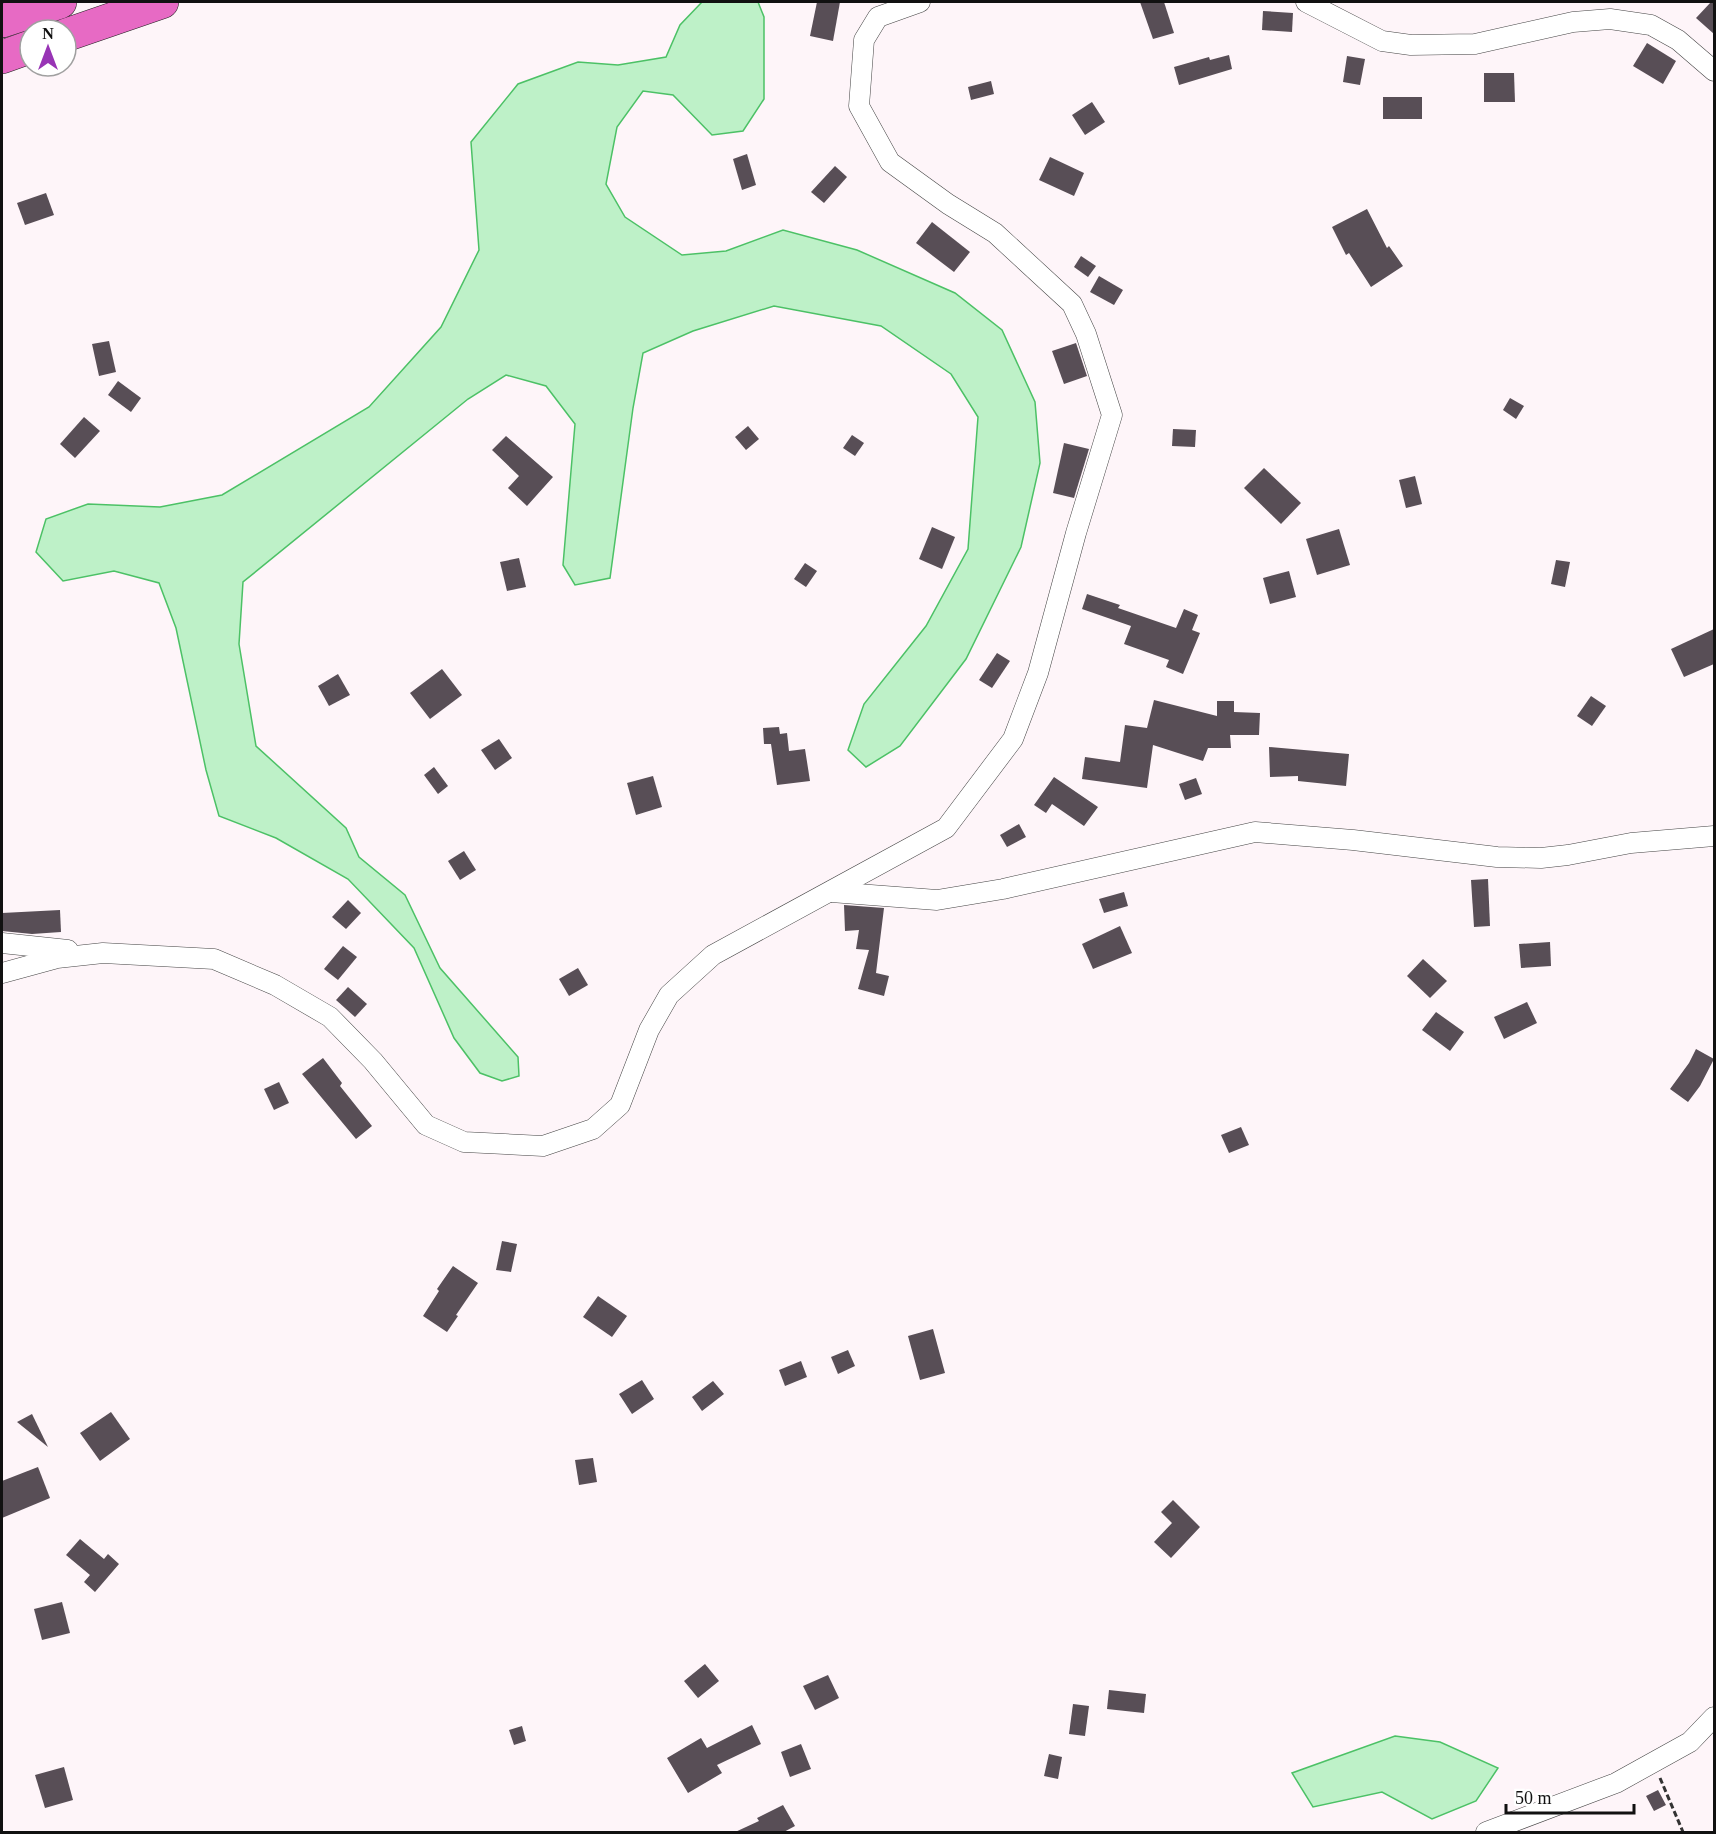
<svg xmlns="http://www.w3.org/2000/svg" width="1716" height="1834" font-family="Georgia,serif">
<rect width="100%" height="100%" fill="#fef5f9"/>
<g fill="#bef1c8" stroke="#4cc166" stroke-width="1.5">
<path d="M702,2H758L764,17V99L743,131L712,135L673,95L643,91L617,127L606,184L625,217L682,255L726,251L783,230L857,250L955,293L1002,330L1035,402L1040,463L1021,547L966,659L900,746L866,767L848,750L864,704L926,626L968,549L978,417L951,374L881,326L774,306L693,331L643,353L633,408L610,578L575,585L563,565L575,424L546,386L506,375L468,399L243,582L239,644L256,746L346,828L359,857L405,895L440,968L518,1057L519,1076L502,1081L480,1073L454,1038L414,948L348,879L276,838L219,816L206,770L176,628L159,583L114,571L63,581L36,552L46,519L88,504L160,507L222,495L369,407L441,327L479,250L471,142L518,84L578,62L618,65L666,57L680,25Z"/>
<path d="M1395,1736L1440,1742L1498,1768L1476,1801L1432,1819L1382,1792L1313,1807L1292,1773Z"/>
</g>
<g fill="#584e56">
<path d="M817,2H840L833,41L810,36Z"/>
<path d="M1140,2H1164L1174,33L1153,39Z"/>
<path d="M1711,2H1714V34L1696,18Z"/>
<path d="M1263,11L1293,13L1292,32L1262,30Z"/>
<path d="M1647,43L1676,61L1663,84L1633,66Z"/>
<path d="M1229,55L1232,69L1179,85L1174,67L1209,57L1210,60Z"/>
<path d="M1347,56L1365,59L1360,85L1343,82Z"/>
<path d="M1484,73H1514L1515,102H1484Z"/>
<path d="M991,81L994,94L971,100L968,87Z"/>
<rect x="1383" y="97" width="39" height="22"/>
<path d="M1092,102L1105,122L1085,135L1072,115Z"/>
<path d="M747,154L756,185L742,190L733,159Z"/>
<path d="M1050,157L1084,173L1074,196L1039,180Z"/>
<path d="M835,166L847,177L824,203L811,192Z"/>
<path d="M46,193L54,215L25,225L17,203Z"/>
<path d="M1367,209L1387,248L1389,246L1403,266L1371,287L1349,253L1346,255L1332,227Z"/>
<path d="M932,222L970,252L954,272L916,243Z"/>
<path d="M1081,256L1096,266L1088,277L1074,267Z"/>
<path d="M1099,276L1123,290L1114,305L1090,292Z"/>
<path d="M109,341L116,372L99,376L92,344Z"/>
<path d="M1076,343L1087,376L1064,384L1052,351Z"/>
<path d="M118,381L141,398L131,412L108,395Z"/>
<path d="M1510,398L1524,406L1516,419L1503,410Z"/>
<path d="M84,417L100,431L75,458L60,444Z"/>
<path d="M748,426L759,439L746,450L735,437Z"/>
<path d="M1173,429L1196,430L1195,447L1172,446Z"/>
<path d="M852,435L864,443L855,456L843,448Z"/>
<path d="M506,436L553,477L527,506L508,488L519,476L492,450Z"/>
<path d="M1064,443L1089,449L1074,498L1053,493Z"/>
<path d="M1264,468L1301,503L1281,524L1244,488Z"/>
<path d="M1415,476L1422,504L1406,508L1399,480Z"/>
<path d="M932,527L955,537L942,569L919,559Z"/>
<path d="M1339,529L1350,565L1317,575L1306,539Z"/>
<path d="M519,558L526,587L507,591L500,562Z"/>
<path d="M1556,560L1570,562L1565,587L1551,584Z"/>
<path d="M805,563L817,571L806,587L794,579Z"/>
<path d="M1289,571L1296,597L1270,604L1263,578Z"/>
<path d="M1087,594L1120,605L1118,608L1176,628L1184,609L1198,615L1192,630L1200,633L1183,674L1166,667L1169,660L1124,644L1131,626L1082,609Z"/>
<path d="M1714,629V664L1684,677L1671,649Z"/>
<path d="M997,653L1010,661L992,688L979,680Z"/>
<path d="M442,669L462,695L430,719L410,693Z"/>
<path d="M338,674L350,695L329,706L318,686Z"/>
<path d="M1591,696L1606,706L1592,726L1577,716Z"/>
<path d="M1154,700L1217,716V701H1234V712L1260,713L1259,735H1230L1231,748H1208L1203,761L1153,745L1147,788L1082,779L1085,757L1120,762L1125,725L1147,728Z"/>
<path d="M779,727L780,734L787,733L789,751L805,749L810,781L777,785L771,744H764L763,728Z"/>
<path d="M499,739L512,758L495,770L481,750Z"/>
<path d="M1269,747L1349,754L1346,786L1298,781V776L1270,777Z"/>
<path d="M434,767L448,786L438,794L424,775Z"/>
<path d="M653,776L662,807L636,815L627,783Z"/>
<path d="M1054,777L1098,807L1084,826L1052,804L1046,813L1034,805Z"/>
<path d="M1196,778L1202,794L1185,800L1179,784Z"/>
<path d="M1019,824L1026,837L1007,847L1000,835Z"/>
<path d="M464,851L476,870L460,880L448,861Z"/>
<path d="M1488,879L1490,926L1474,927L1471,880Z"/>
<path d="M1124,892L1128,906L1104,913L1099,899Z"/>
<path d="M348,900L361,913L346,929L332,917Z"/>
<path d="M844,905L884,908L876,973L889,976L884,996L858,989L869,950L856,949L859,930L845,931Z"/>
<path d="M60,910L61,932L32,934L2,931V913Z"/>
<path d="M1120,926L1132,953L1093,969L1082,944Z"/>
<path d="M1550,942L1551,966L1521,968L1519,944Z"/>
<path d="M343,946L357,957L338,980L324,969Z"/>
<path d="M1423,959L1447,981L1430,998L1407,976Z"/>
<path d="M578,968L588,985L569,996L559,979Z"/>
<path d="M348,987L367,1004L355,1017L336,1000Z"/>
<path d="M1527,1002L1537,1023L1504,1039L1494,1017Z"/>
<path d="M1436,1012L1464,1032L1450,1051L1422,1030Z"/>
<path d="M1696,1049L1714,1059L1700,1086L1688,1102L1670,1089L1689,1063Z"/>
<path d="M323,1058L342,1083L340,1086L372,1126L356,1139L302,1074Z"/>
<path d="M279,1082L289,1103L274,1110L264,1089Z"/>
<path d="M1241,1127L1249,1145L1229,1153L1221,1135Z"/>
<path d="M502,1241L517,1244L511,1272L496,1270Z"/>
<path d="M453,1266L478,1283L456,1315L458,1316L447,1332L423,1316L439,1291L437,1289Z"/>
<path d="M598,1296L627,1316L612,1337L583,1317Z"/>
<path d="M933,1329L945,1373L920,1380L908,1336Z"/>
<path d="M848,1350L855,1366L838,1374L831,1357Z"/>
<path d="M801,1361L807,1377L785,1386L779,1370Z"/>
<path d="M642,1380L654,1399L632,1414L619,1394Z"/>
<path d="M713,1381L724,1394L702,1411L692,1397Z"/>
<path d="M111,1412L130,1439L100,1461L80,1433Z"/>
<path d="M32,1414L48,1447L17,1422Z"/>
<path d="M593,1458L597,1482L579,1485L575,1460Z"/>
<path d="M38,1467L50,1498L2,1518V1481Z"/>
<path d="M1173,1500L1200,1527L1171,1558L1154,1542L1172,1523L1161,1512Z"/>
<path d="M80,1539L104,1559L108,1554L119,1564L95,1592L84,1582L90,1575L66,1555Z"/>
<path d="M62,1602L70,1633L42,1640L34,1609Z"/>
<path d="M705,1664L719,1681L698,1698L684,1681Z"/>
<path d="M828,1675L839,1698L815,1710L803,1686Z"/>
<path d="M1109,1690L1146,1694L1144,1713L1107,1709Z"/>
<path d="M1073,1704L1089,1706L1085,1736L1069,1734Z"/>
<path d="M752,1725L761,1744L717,1765L722,1773L688,1793L667,1758L701,1738L707,1748Z"/>
<path d="M522,1726L526,1741L514,1745L509,1730Z"/>
<path d="M801,1744L811,1769L790,1777L781,1752Z"/>
<path d="M1049,1754L1062,1757L1058,1779L1044,1776Z"/>
<path d="M64,1767L73,1800L45,1808L35,1775Z"/>
<path d="M1658,1790L1666,1805L1654,1811L1646,1796Z"/>
<path d="M783,1805L795,1826L782,1833H733L759,1821L757,1818Z"/>
</g>
<g fill="none" stroke-linecap="round" stroke-linejoin="round">
<g stroke="#444" stroke-width="21">
<g id="street">
<path d="M1306,2L1382,41L1411,45L1475,44L1573,22L1610,19L1651,25L1678,40L1714,71"/>
<path d="M831,892L937,900L1003,889L1255,832L1353,840L1497,857L1541,858L1568,855L1631,843L1714,836"/>
<path d="M2,943L68,950"/>
<path d="M2,973L57,958L103,953L214,959L275,985L330,1017L373,1061L426,1125L464,1142L543,1146L593,1129L620,1105L649,1030L669,995L713,955L946,828L1013,739L1038,673L1076,533L1112,415L1086,334L1072,304L995,233L948,204L890,162L859,106L864,40L878,17L920,2"/>
<path d="M1486,1832L1616,1783L1690,1742L1714,1717"/>
</g>
</g>
<g stroke="#222" stroke-width="34">
<g id="highway">
<path d="M2,21L60,2"/>
<path d="M66,35L162,2"/>
<path d="M2,57L30,47"/>
</g>
</g>
<path stroke="#333" stroke-width="3" stroke-dasharray="6 3" stroke-linecap="butt" d="M1660,1778L1683,1832"/>
<use href="#street" stroke="#fff" stroke-width="20"/>
<use href="#highway" stroke="#e76ac4" stroke-width="33"/>
</g>
<rect width="1716" height="1834" fill="none" stroke="#111111" stroke-width="6"/>
<g transform="translate(48 48)"><circle r="28" fill="#ffffff" stroke="#a0a0a0" stroke-width="1.5"/>
<path d="M0-4.5L10 22L0 15L-10 22Z" fill="#9834b5"/>
<text y="-9" font-size="16" font-weight="bold" text-anchor="middle" fill="#111111">N</text>
</g>
<path d="M1506 1804v9h128v-9" fill="none" stroke="#111111" stroke-width="3"/>
<text x="1515" y="1804" font-size="18" fill="#111111" stroke="#ffffff" stroke-width="4.5" paint-order="stroke">50 m</text>
</svg>
